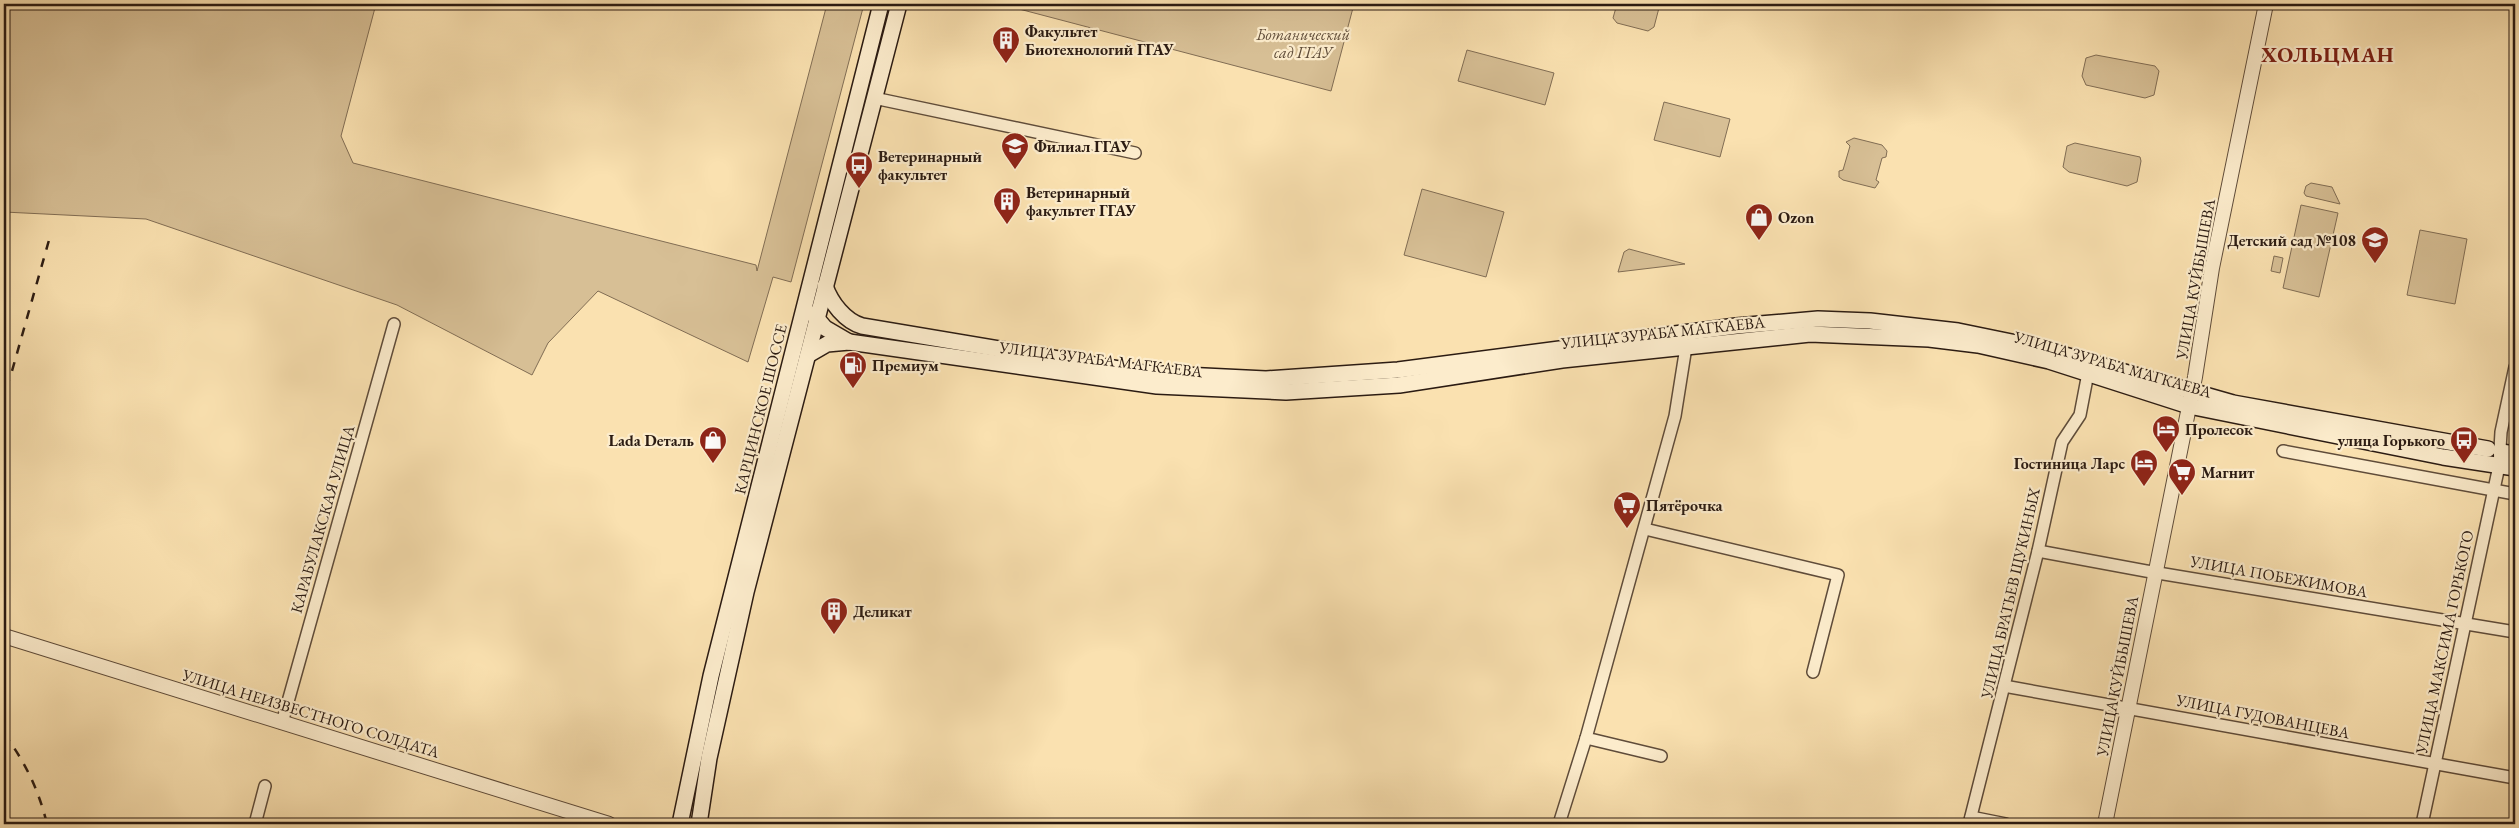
<svg xmlns="http://www.w3.org/2000/svg" width="2519" height="828" font-family="'EB Garamond',serif">
<rect width="100%" height="100%" fill="#fae1b0"/>
<filter id="stains"><feTurbulence type="fractalNoise" baseFrequency=".004" numOctaves="4"/><feColorMatrix values="0 0 0 0 .2 0 0 0 0 .09 0 0 0 0 .02 0 0 0 .5 -.17"/></filter>
<radialGradient id="worn" r=".72"><stop offset=".6" stop-color="#630" stop-opacity="0"/><stop offset="1" stop-color="#630" stop-opacity=".3"/></radialGradient>
<g fill="#d7bf95" stroke="#816d54">
<path d="M4,4H376L341,136L353,163L756,265L757,271L827,4H864L791,282L773,277L748,362L598,291L548,343L532,375L397,305L146,219L4,212Z"/>
<path d="M1000,4H1354L1331,91Z"/>
<path d="M1617,4H1660L1654,27L1648,31L1617,23L1613,18Z"/>
<path d="M2133,4H2171L2160,9Z"/>
<path d="M1467,50L1554,73L1545,105L1458,81Z"/>
<path d="M2096,55L2155,66L2159,71L2154,95L2145,98L2086,85L2082,76L2086,58Z"/>
<path d="M1664,102L1730,119L1720,157L1654,140Z"/>
<path d="M1854,138L1882,145L1887,151L1886,157L1882,158L1876,180L1879,182L1875,188L1843,180L1839,177V171L1843,170L1850,146L1846,142Z"/>
<path d="M2075,143L2140,157L2141,161L2137,182L2127,186L2069,172L2063,167L2067,146Z"/>
<path d="M2311,183L2332,187L2340,204L2306,196L2304,193L2306,186Z"/>
<path d="M1422,189L1504,212L1486,277L1404,255Z"/>
<path d="M2301,205L2338,213L2319,297L2283,288Z"/>
<path d="M2420,230L2467,239L2455,304L2407,295Z"/>
<path d="M1629,249L1685,264L1618,272L1624,252Z"/>
<path d="M2274,256L2283,258L2280,273L2271,271Z"/>
</g>
<g fill="none" stroke-linecap="round" stroke-linejoin="round">
<g stroke="#5f4c3a" stroke-width="14">
<g id="minor">
<path d="M874,98L1135,153"/>
<path d="M2283,451L2515,494"/>
<path d="M1645,529L1838,575L1813,672"/>
<path d="M2038,551L2146,571L2515,632"/>
<path d="M2004,686L2515,778"/>
<path d="M282,723L394,324"/>
<path d="M1661,756L1586,738L1675,416L1686,347"/>
<path d="M1971,817L2006,824"/>
<path d="M255,824L265,786"/>
<path d="M1559,824L1586,738"/>
<path d="M1969,824L2038,551L2062,442L2080,415L2088,373"/>
<path d="M2422,824L2499,466L2501,432L2515,367"/>
</g>
</g>
<g stroke="#5f4c3a" stroke-width="16">
<g id="tertiary">
<path d="M4,636L609,824"/>
<path d="M2105,824L2195,377L2212,268L2266,4"/>
</g>
</g>
<g stroke="#2b1b12" stroke-width="18">
<g id="secondary">
<path d="M825,286C831,303 845,321 862,326L1143,373L1266,379L1398,370L1736,326L1818,319L1870,321L1958,331L2040,348L2233,403L2488,449"/>
<path d="M813,314L825,328L849,342"/>
<path d="M808,355L827,344L849,342L1157,386L1286,392L1399,385L1562,360L1810,334L1929,339L1978,345L2049,361L2189,406L2443,457L2515,468"/>
<path d="M2501,452L2515,454"/>
<path d="M680,824L711,676L881,4"/>
<path d="M699,824L709,758L746,592L899,4"/>
</g>
</g>
<use href="#minor" stroke="#fceccc" stroke-width="11"/>
<use href="#tertiary" stroke="#fceccc" stroke-width="14"/>
<use href="#secondary" stroke="#fceccc" stroke-width="15"/>
<g stroke="#2b1b12" stroke-width="2.5" stroke-dasharray="9 9" stroke-linecap="butt">
<path d="M4,387L12,371L51,233"/>
<path d="M4,398L9,380"/>
<path d="M4,734C25,761 39,791 47,824"/>
</g>
</g>
<defs>
<g id="building-pin" transform="scale(1.4375)"><path d="M0 17L-7.5 6A9.5 9.5 0 1 1 7.5 6Z" fill="#8f2418" stroke="#fceccc"/><path d="M-4-6H4V6H1V3H-1V6H-4ZM-2.5-4.3h1.7v1.8h-1.7ZM.8-4.3h1.7v1.8H.8ZM-2.5-1h1.7V.8h-1.7ZM.8-1h1.7V.8H.8Z" fill="#fff"/></g>
<g id="university-pin" transform="scale(1.4375)"><path d="M0 17L-7.5 6A9.5 9.5 0 1 1 7.5 6Z" fill="#8f2418" stroke="#fceccc"/><path d="M0-5L7-2L0 1L-7-2ZM-4 1L0 2.5L4 1V4Q0 6-4 4Z" fill="#fff"/></g>
<g id="bus-pin" transform="scale(1.4375)"><path d="M0 17L-7.5 6A9.5 9.5 0 1 1 7.5 6Z" fill="#8f2418" stroke="#fceccc"/><path d="M-5-6H5V4H4V6H2V4H-2V6H-4V4H-5ZM-3.5-4V0h7V-4ZM-3.5 1.2v1.5H-2V1.2ZM2 1.2v1.5H3.5V1.2Z" fill="#fff"/></g>
<g id="shop-pin" transform="scale(1.4375)"><path d="M0 17L-7.5 6A9.5 9.5 0 1 1 7.5 6Z" fill="#8f2418" stroke="#fceccc"/><path d="M-5-2.5h2.3a2.7 3.5 0 0 1 5.4 0H5L5.5 6h-11ZM-1.5-2.5h3a1.5 2.3 0 0 0-3 0Z" fill="#fff"/></g>
<g id="school-pin" transform="scale(1.4375)"><path d="M0 17L-7.5 6A9.5 9.5 0 1 1 7.5 6Z" fill="#8f2418" stroke="#fceccc"/><path d="M0-5L7-2L0 1L-7-2ZM-4 1L0 2.5L4 1V4Q0 6-4 4Z" fill="#fff"/></g>
<g id="fuel-pin" transform="scale(1.4375)"><path d="M0 17L-7.5 6A9.5 9.5 0 1 1 7.5 6Z" fill="#8f2418" stroke="#fceccc"/><path d="M-5.5-6h7V0h2V4h1.3V-2.5L3-4.5l.8-.8L6-3V5H2.5V1h-1V6h-7ZM-4.2-4.7v3.2H.2V-4.7Z" fill="#fff"/></g>
<g id="hotel-pin" transform="scale(1.4375)"><path d="M0 17L-7.5 6A9.5 9.5 0 1 1 7.5 6Z" fill="#8f2418" stroke="#fceccc"/><path d="M-6-4.5h1.5V1H6V5H4.5V3h-9V5H-6ZM-4 0a1.8 1.8 0 1 1 3.6 0ZM.5 0V-2.5h3Q6-2.5 6 0Z" fill="#fff"/></g>
<g id="supermarket-pin" transform="scale(1.4375)"><path d="M0 17L-7.5 6A9.5 9.5 0 1 1 7.5 6Z" fill="#8f2418" stroke="#fceccc"/><path d="M-6-5.5h2.5l.6 2H6L4.5 2H-2.5L-4.4-4H-6ZM-1.5 3.2a1.3 1.3 0 1 0 .1 0ZM3 3.2a1.3 1.3 0 1 0 .1 0Z" fill="#fff"/></g>
</defs>
<g fill-rule="evenodd">
<use href="#building-pin" x="1006" y="40"/>
<use href="#university-pin" x="1015" y="146"/>
<use href="#bus-pin" x="859" y="165"/>
<use href="#building-pin" x="1007" y="201"/>
<use href="#shop-pin" x="1759" y="217"/>
<use href="#school-pin" x="2375" y="240"/>
<use href="#fuel-pin" x="853" y="365"/>
<use href="#hotel-pin" x="2166" y="429"/>
<use href="#shop-pin" x="713" y="440"/>
<use href="#bus-pin" x="2464" y="440"/>
<use href="#hotel-pin" x="2144" y="463"/>
<use href="#supermarket-pin" x="2182" y="472"/>
<use href="#supermarket-pin" x="1627" y="505"/>
<use href="#building-pin" x="834" y="611"/>
</g>
<g text-anchor="middle" stroke-width="4.5" stroke-linejoin="round" paint-order="stroke">
<g font-size="16" font-weight="bold" fill="#2b1b12" stroke="#fceccc" text-anchor="start">
<text x="1025" y="37">Факультет<tspan x="1025" dy="18">Биотехнологий ГГАУ</tspan></text>
<text x="1034" y="152">Филиал ГГАУ</text>
<text x="878" y="162">Ветеринарный<tspan x="878" dy="18">факультет</tspan></text>
<text x="1026" y="198">Ветеринарный<tspan x="1026" dy="18">факультет ГГАУ</tspan></text>
<text x="1778" y="223">Ozon</text>
<text x="2356" y="246" text-anchor="end">Детский сад №108</text>
<text x="872" y="371">Премиум</text>
<text x="2185" y="435">Пролесок</text>
<text x="694" y="446" text-anchor="end">Lada Dеталь</text>
<text x="2445" y="446" text-anchor="end">улица Горького</text>
<text x="2125" y="469" text-anchor="end">Гостиница Ларс</text>
<text x="2201" y="478">Магнит</text>
<text x="1646" y="511">Пятёрочка</text>
<text x="853" y="617">Деликат</text>
</g>
<g font-size="16" font-style="italic" fill="#5f4c39" stroke="#fceccc">
<text x="1303" y="40">Ботанический<tspan x="1303" dy="18">сад ГГАУ</tspan></text>
</g>
<g font-size="16" fill="#2b1b12" stroke="#fceccc">
<text transform="translate(2195 279) rotate(-80)" y="6">УЛИЦА КУЙБЫШЕВА</text>
<text transform="translate(1663 332) rotate(-6)" y="6">УЛИЦА ЗУРАБА МАГКАЕВА</text>
<text transform="translate(1101 359) rotate(7)" y="6">УЛИЦА ЗУРАБА МАГКАЕВА</text>
<text transform="translate(2113 364) rotate(16)" y="6">УЛИЦА ЗУРАБА МАГКАЕВА</text>
<text transform="translate(760 409) rotate(-76)" y="6">КАРЦИНСКОЕ ШОССЕ</text>
<text transform="translate(322 519) rotate(-74)" y="6">КАРАБУЛАКСКАЯ УЛИЦА</text>
<text transform="translate(2279 576) rotate(10)" y="6">УЛИЦА ПОБЕЖИМОВА</text>
<text transform="translate(2010 593) rotate(-77)" y="6">УЛИЦА БРАТЬЕВ ЩУКИНЫХ</text>
<text transform="translate(2444 642) rotate(-78)" y="6">УЛИЦА МАКСИМА ГОРЬКОГО</text>
<text transform="translate(2117 676) rotate(-79)" y="6">УЛИЦА КУЙБЫШЕВА</text>
<text transform="translate(311 713) rotate(17)" y="6">УЛИЦА НЕИЗВЕСТНОГО СОЛДАТА</text>
<text transform="translate(2263 716) rotate(11)" y="6">УЛИЦА ГУДОВАНЦЕВА</text>
</g>
<g font-size="21" font-weight="bold" letter-spacing="1" fill="#7a1f14" stroke="#fceccc">
<text x="2328" y="62">ХОЛЬЦМАН</text>
</g>
</g>
<rect width="2519" height="828" fill="none" stroke="#fae1b0" stroke-width="20"/>
<rect x="5" y="5" width="2509" height="818" fill="none" stroke="#2b1b12" stroke-width="2.5"/>
<rect x="10" y="10" width="2499" height="808" fill="none" stroke="#2b1b12"/>
<rect width="100%" height="100%" filter="url(#stains)"/>
<rect width="100%" height="100%" fill="url(#worn)"/>
</svg>
